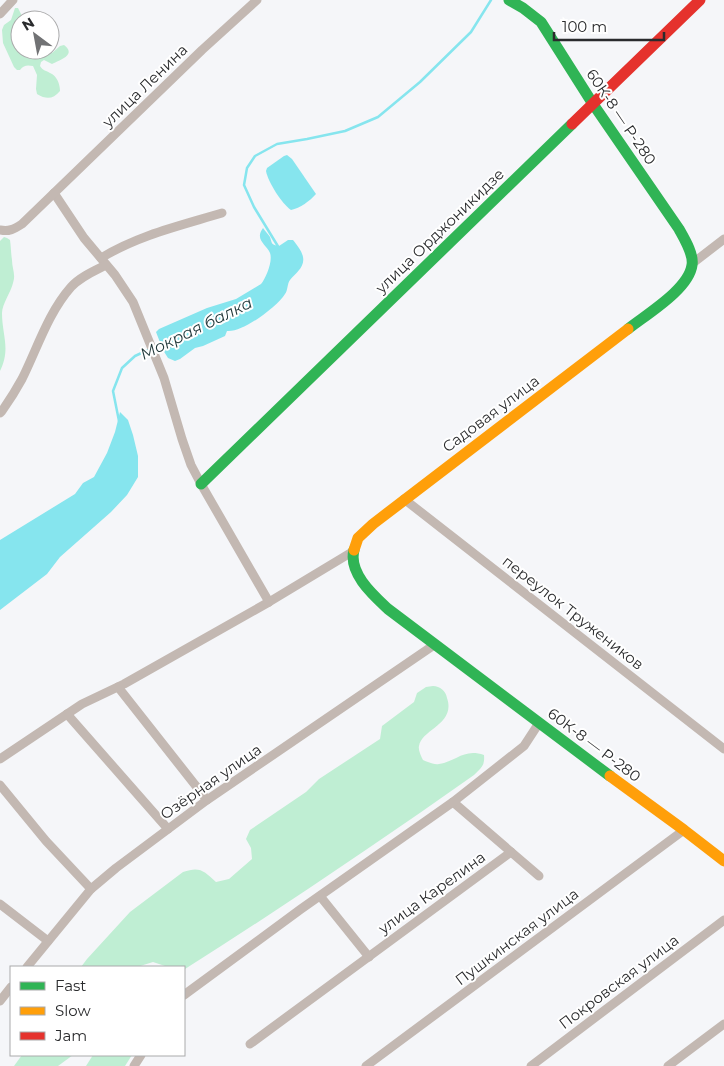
<svg xmlns="http://www.w3.org/2000/svg" width="724" height="1066" font-family="Montserrat,sans-serif">
<rect width="100%" height="100%" fill="#f5f6f9"/>
<g fill="#bfeed3">
<path d="M15,8H18L24,20H20V50H39L46,54L52,53L60,46L64,45C77,55 60,60 52,64L44,60L41,62L40,66C43,71 45,70 50,73C57,76 60,84 60,91C53,99 47,100 37,94L36,89L37,75L33,66C27,65 24,65 20,70H17L14,67L3,43L2,30L4,25L11,20Z"/>
<path d="M4,237L7,238L10,240C11,247 11,254 12,260C12,269 16,274 13,283C11,292 2,304 2,313C2,335 11,349 0,371V241Z"/>
<path d="M433,686C440,686 446,691 447,698C456,724 422,729 419,746C418,750 421,756 423,760C428,762 434,765 439,764C457,761 464,748 484,755C485,766 481,768 474,775C379,842 283,907 185,969H184V967H168L153,962L137,967H81L87,959L130,912L183,872C200,866 204,871 216,882L229,879L252,859L251,848L246,839L250,830L306,792L319,779L380,739L382,726L414,702L417,693L426,687Z"/>
<path d="M22,1055H73L58,1066H14Z"/>
<path d="M93,1055H132L125,1066H86Z"/>
</g>
<g fill="#86e5ee">
<path d="M287,155L292,159L316,194C310,201 300,208 291,210C282,204 268,182 266,171L267,168L284,156Z"/>
<path d="M263,228C265,231 268,234 270,237C272,243 271,245 279,246L288,240H293C297,245 302,251 303,257C305,267 296,273 290,280C287,284 288,290 285,294C277,307 242,333 227,331L225,336L203,346L195,348L180,359L175,361L168,358L163,350L156,332L159,329L207,308L236,299L261,284C266,278 273,261 270,253C267,245 254,240 263,228Z"/>
<path d="M120,412L128,420L133,435L138,456V477L127,495L111,512L60,557L47,574L0,610V540L75,494L83,483L94,477L107,453L115,432Z"/>
</g>
<g fill="none" stroke-linecap="round" stroke-linejoin="round">
<g stroke="#86e5ee" stroke-width="2.5">
<path d="M279,248L254,207L244,185L247,168L255,156L277,144L307,139L345,131L378,117L420,82L471,32L491,0"/>
<path d="M119,421L113,391L122,368L135,356L150,349"/>
</g>
<g stroke="#c3b8b2" stroke-width="9">
<path d="M0,14L13,0"/>
<path d="M54,193L84,238L115,275L133,302L164,378L182,439L191,465L201,484L269,602"/>
<path d="M0,230C9,232 14,229 22,224L202,50L257,0"/>
<path d="M101,258C139,235 179,226 222,213"/>
<path d="M693,263L724,239"/>
<path d="M0,413L2,411C9,401 16,390 22,379C37,349 48,313 71,287C80,277 94,271 106,265"/>
<path d="M404,499L724,749"/>
<path d="M118,687L207,800"/>
<path d="M67,714L168,829"/>
<path d="M0,759L82,704L124,684L269,602L352,552"/>
<path d="M0,785L46,841L91,889"/>
<path d="M453,802L539,876"/>
<path d="M320,896L369,957"/>
<path d="M0,904L48,941"/>
<path d="M27,967L91,889L116,868L207,800L434,645"/>
<path d="M184,995L301,909L453,802L524,746L539,723"/>
<path d="M0,1001L11,987"/>
<path d="M250,1044L511,852"/>
<path d="M134,1066L141,1055"/>
<path d="M366,1066L684,830"/>
<path d="M531,1066L724,920"/>
<path d="M668,1066L724,1024"/>
</g>
<g stroke="#30b455" stroke-width="11">
<path d="M509,0L523,8L541,22L593,104L679,229C684,238 694,254 692,265C689,289 647,314 628,329"/>
<path d="M201,484L572,124"/>
<path d="M354,550C348,573 373,595 388,609L610,776"/>
</g>
<g stroke="#ff9f0a" stroke-width="11">
<path d="M354,550L358,538L373,524L628,329"/>
<path d="M610,776L684,830L724,861"/>
</g>
<path stroke="#e5322d" stroke-width="11" d="M572,124L700,0"/>
</g>
<g text-anchor="middle" stroke-width="4" stroke-linejoin="round" paint-order="stroke">
<g font-size="15" fill="#2a2b2d" stroke="#fff">
<text transform="translate(145 86) rotate(-44)" y="5">улица Ленина</text>
<text transform="translate(621 117) rotate(56)" y="5">60К-8 — Р-280</text>
<text transform="translate(440 231) rotate(-44)" y="5">улица Орджоникидзе</text>
<text transform="translate(491 414) rotate(-37)" y="5">Садовая улица</text>
<text transform="translate(573 613) rotate(38)" y="5">переулок Тружеников</text>
<text transform="translate(594 745) rotate(37)" y="5">60К-8 — Р-280</text>
<text transform="translate(211 782) rotate(-35)" y="5">Озёрная улица</text>
<text transform="translate(432 893) rotate(-36)" y="5">улица Карелина</text>
<text transform="translate(517 937) rotate(-37)" y="5">Пушкинская улица</text>
<text transform="translate(619 982) rotate(-37)" y="5">Покровская улица</text>
</g>
<g font-size="16" font-style="italic" fill="#1f3638" stroke="#fff">
<text transform="translate(196 328) rotate(-26)" y="6">Мокрая балка</text>
</g>
</g>
<rect x="10" y="966" width="175" height="90" fill="#ffffff" stroke="#aaaaab"/>
<rect x="20" y="982" width="25" height="8" fill="#30b455" stroke="#aaaaab"/>
<text x="55" y="991" font-size="15" fill="#2a2b2d">Fast</text>
<rect x="20" y="1007" width="25" height="8" fill="#ff9f0a" stroke="#aaaaab"/>
<text x="55" y="1016" font-size="15" fill="#2a2b2d">Slow</text>
<rect x="20" y="1032" width="25" height="8" fill="#e5322d" stroke="#aaaaab"/>
<text x="55" y="1041" font-size="15" fill="#2a2b2d">Jam</text>
<g transform="translate(35 35) rotate(328)"><circle r="24" fill="#ffffff" stroke="#aaaaab"/>
<path d="M0-4L9 19L0 12L-9 19Z" fill="#717274"/>
<text y="-8" font-size="14" font-weight="bold" text-anchor="middle" fill="#2a2b2d">N</text>
</g>
<path d="M554 32v8h110v-8" fill="none" stroke="#2a2b2d" stroke-width="2.5"/>
<text x="562" y="32" font-size="15" fill="#2a2b2d" stroke="#ffffff" stroke-width="4" paint-order="stroke">100 m</text>
</svg>
